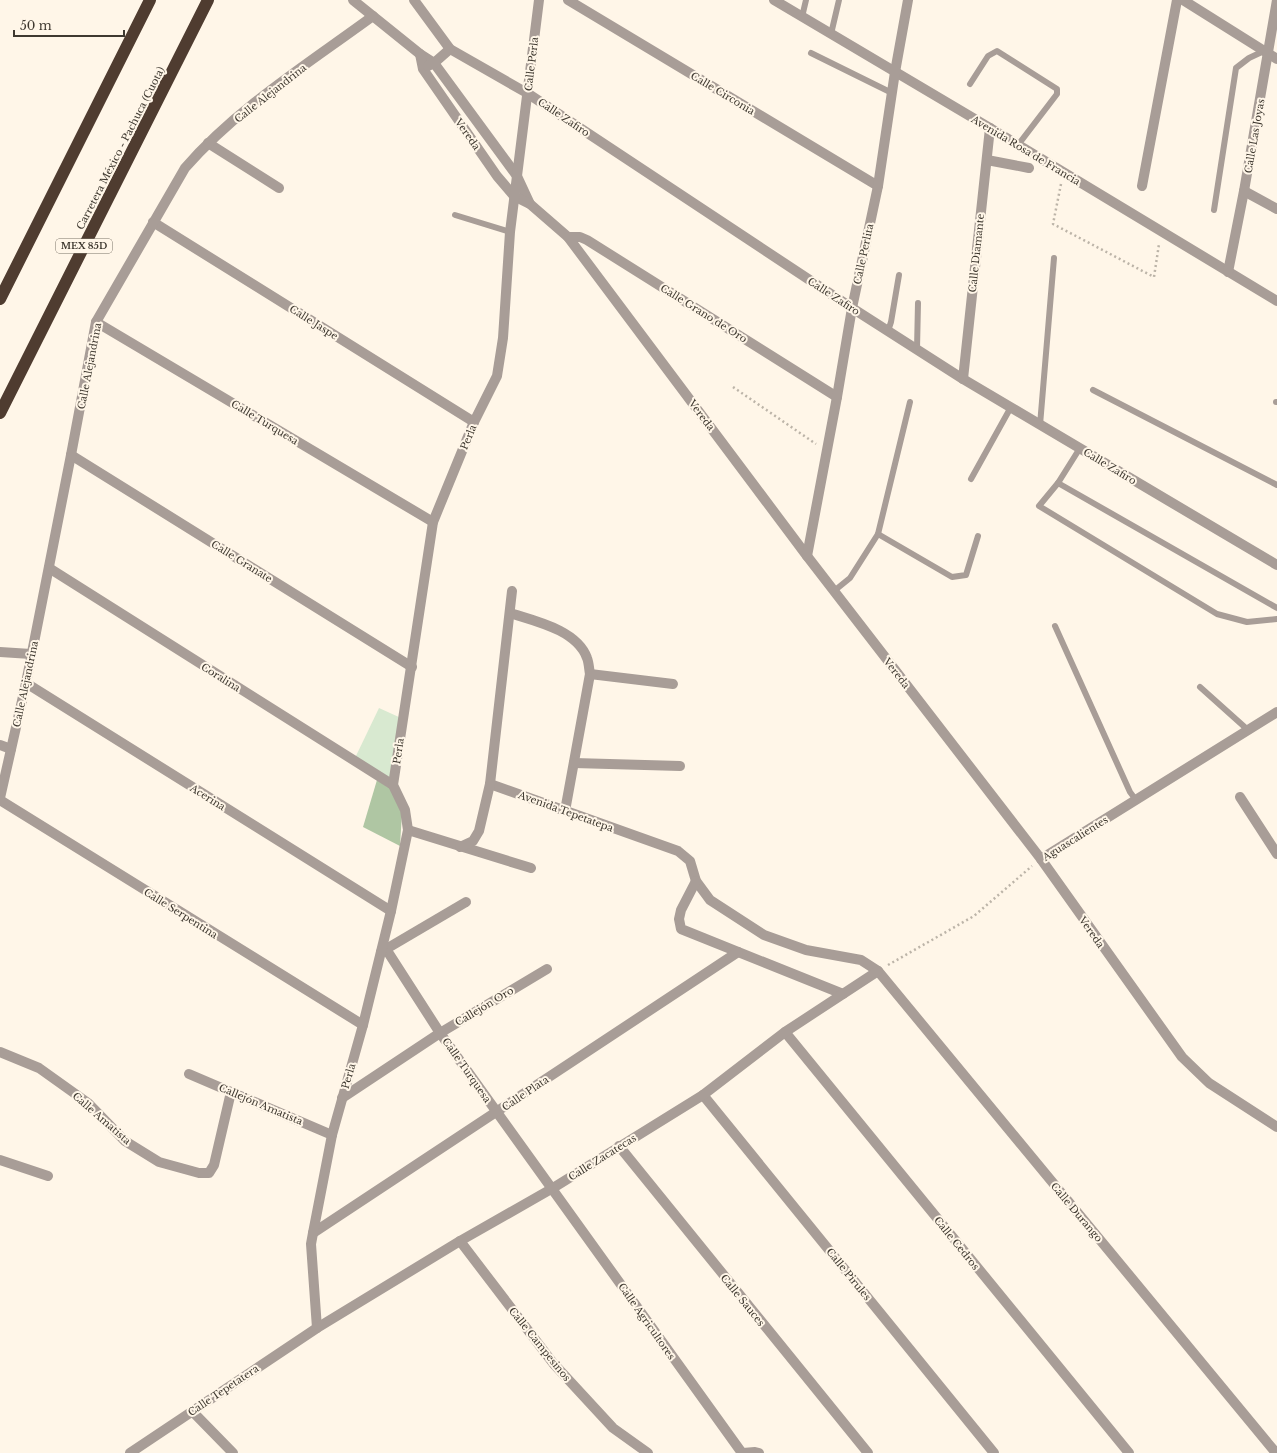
<svg xmlns="http://www.w3.org/2000/svg" width="1277" height="1453" font-family="'Libre Baskerville',serif">
<rect width="100%" height="100%" fill="#fff6e8"/>
<path fill="#d8e9d0" d="M379,708L401,718L391,781L355,758Z"/>
<path fill="#afc6a3" d="M377,780L391,789L402,812L400,846L363,827Z"/>
<g fill="none" stroke-linecap="round" stroke-linejoin="round">
<g stroke="#bcb4a8" stroke-width="2.5" stroke-dasharray="2 3" stroke-linecap="butt">
<path d="M1061,184L1053,224L1154,277L1159,244"/>
<path d="M733,387L816,444"/>
<path d="M888,965L974,916L1032,866"/>
</g>
<g stroke="#a89d97" stroke-width="6">
<path d="M802,17L806,0"/>
<path d="M831,34L839,0"/>
<path d="M811,53L892,93"/>
<path d="M970,84L988,56L997,51L1057,89V94L1018,145"/>
<path d="M1214,210L1236,68L1249,58L1264,51"/>
<path d="M455,215L510,232"/>
<path d="M888,331L891,322L899,275"/>
<path d="M917,349L918,303"/>
<path d="M1093,390L1277,485"/>
<path d="M1276,402H1277"/>
<path d="M1040,425L1054,258"/>
<path d="M1080,448L1058,483L1277,608"/>
<path d="M971,479L1011,407"/>
<path d="M1058,483L1039,506L1217,614L1247,622L1277,619"/>
<path d="M878,534L952,577L966,575L978,536"/>
<path d="M834,591L850,578L878,534L910,402"/>
<path d="M1055,626L1130,792L1136,800"/>
<path d="M1200,687L1248,730"/>
</g>
<g stroke="#a89d97" stroke-width="10">
<path d="M353,0L420,54L434,63L517,176L530,204"/>
<path d="M414,0L450,49L527,93L852,308L963,379L1277,565"/>
<path d="M568,0L878,186"/>
<path d="M774,0L990,128L1277,301"/>
<path d="M1183,0L1277,59"/>
<path d="M420,54L423,69L497,176L514,196L530,204L568,237L807,556L1041,859L1182,1057L1209,1083L1277,1127"/>
<path d="M428,66L434,63L450,49"/>
<path d="M208,143L279,188"/>
<path d="M987,160L1029,168"/>
<path d="M1142,186L1177,0"/>
<path d="M1244,191L1277,209"/>
<path d="M153,222L474,422"/>
<path d="M568,237H580L587,240L837,397"/>
<path d="M1228,272L1244,191L1277,0"/>
<path d="M96,322L433,522"/>
<path d="M963,379L990,128"/>
<path d="M71,455L412,667"/>
<path d="M807,556L837,397L852,308L878,186L895,72L908,0"/>
<path d="M49,568L393,785"/>
<path d="M510,613C535,621 577,630 587,658C589,663 589,669 590,674L565,811"/>
<path d="M0,652L31,654"/>
<path d="M590,674L673,684"/>
<path d="M26,683L391,911"/>
<path d="M0,745L11,749"/>
<path d="M574,763L680,766"/>
<path d="M490,784L678,851L690,861L696,881L710,900L764,935L806,950L861,960L878,971L1276,1453"/>
<path d="M1240,797L1277,854"/>
<path d="M0,798L26,683L71,455L96,322L185,168C237,108 309,63 373,16"/>
<path d="M0,800L363,1025"/>
<path d="M408,830L531,868"/>
<path d="M460,847L473,841L479,831L490,784L512,591"/>
<path d="M1041,859L1277,712"/>
<path d="M696,881L681,910L679,919L681,929L843,994"/>
<path d="M386,949L440,1033L742,1453"/>
<path d="M381,952L466,902"/>
<path d="M785,1032L1129,1453"/>
<path d="M0,1052L39,1068L88,1103L125,1141L159,1162L199,1173H209L214,1165L231,1092"/>
<path d="M189,1074L332,1135"/>
<path d="M703,1095L994,1453"/>
<path d="M342,1098L440,1033L547,969"/>
<path d="M619,1146L868,1453"/>
<path d="M0,1160L48,1176"/>
<path d="M313,1233L738,952"/>
<path d="M460,1241L553,1363L613,1428L648,1453"/>
<path d="M317,1328L311,1244L313,1233L332,1135L363,1025L391,911L408,830L405,810L393,785L433,522L474,422L497,376L503,338L510,232L539,0"/>
<path d="M192,1411L233,1453"/>
<path d="M130,1453L317,1328L460,1241L553,1188L703,1095L785,1032L878,971"/>
<path d="M743,1453L755,1452L759,1453"/>
</g>
<g stroke="#4f3c30" stroke-width="12">
<path d="M0,299L150,0"/>
<path d="M0,413L208,0"/>
</g>
</g>
<g text-anchor="middle" stroke-width="4" stroke-linejoin="round" paint-order="stroke">
<rect fill="#fff6e8" stroke="#797267" stroke-width="1" x="56" y="239" width="56" height="14" rx="3"/>
<g font-size="9" font-weight="bold" fill="#3f3930">
<text x="84" y="249">MEX 85D</text>
</g>
<g font-size="10" fill="#3f3930" stroke="#fff6e8">
<text transform="translate(531 64) rotate(-83)" y="4">Calle Perla</text>
<text transform="translate(270 93) rotate(-38)" y="4">Calle Alejandrina</text>
<text transform="translate(723 93) rotate(31)" y="4">Calle Circonia</text>
<text transform="translate(564 117) rotate(34)" y="4">Calle Zafiro</text>
<text transform="translate(468 134) rotate(55)" y="4">Vereda</text>
<text transform="translate(1254 136) rotate(-80)" y="4">Calle Las Joyas</text>
<text transform="translate(120 148) rotate(-63)" y="4">Carretera México - Pachuca (Cuota)</text>
<text transform="translate(1026 150) rotate(31)" y="4">Avenida Rosa de Francia</text>
<text transform="translate(976 253) rotate(-84)" y="4">Calle Diamante</text>
<text transform="translate(863 254) rotate(-78)" y="4">Calle Perlita</text>
<text transform="translate(834 296) rotate(33)" y="4">Calle Zafiro</text>
<text transform="translate(704 313) rotate(32)" y="4">Calle Grano de Oro</text>
<text transform="translate(314 322) rotate(32)" y="4">Calle Jaspe</text>
<text transform="translate(89 366) rotate(-79)" y="4">Calle Alejandrina</text>
<text transform="translate(702 415) rotate(53)" y="4">Vereda</text>
<text transform="translate(265 422) rotate(31)" y="4">Calle Turquesa</text>
<text transform="translate(468 437) rotate(-68)" y="4">Perla</text>
<text transform="translate(1110 466) rotate(31)" y="4">Calle Zafiro</text>
<text transform="translate(242 561) rotate(32)" y="4">Calle Granate</text>
<text transform="translate(897 673) rotate(52)" y="4">Vereda</text>
<text transform="translate(221 677) rotate(32)" y="4">Coralina</text>
<text transform="translate(25 684) rotate(-78)" y="4">Calle Alejandrina</text>
<text transform="translate(398 751) rotate(-81)" y="4">Perla</text>
<text transform="translate(208 797) rotate(32)" y="4">Acerina</text>
<text transform="translate(566 811) rotate(20)" y="4">Avenida Tepetatepa</text>
<text transform="translate(1075 838) rotate(-32)" y="4">Aguascalientes</text>
<text transform="translate(181 913) rotate(32)" y="4">Calle Serpentina</text>
<text transform="translate(1092 932) rotate(55)" y="4">Vereda</text>
<text transform="translate(484 1006) rotate(-31)" y="4">Callejón Oro</text>
<text transform="translate(467 1070) rotate(55)" y="4">Calle Turquesa</text>
<text transform="translate(348 1076) rotate(-74)" y="4">Perla</text>
<text transform="translate(525 1093) rotate(-34)" y="4">Calle Plata</text>
<text transform="translate(261 1104) rotate(23)" y="4">Callejón Amatista</text>
<text transform="translate(102 1118) rotate(41)" y="4">Calle Amatista</text>
<text transform="translate(602 1157) rotate(-32)" y="4">Calle Zacatecas</text>
<text transform="translate(1077 1212) rotate(50)" y="4">Calle Durango</text>
<text transform="translate(957 1243) rotate(51)" y="4">Calle Cedros</text>
<text transform="translate(849 1274) rotate(51)" y="4">Calle Pirules</text>
<text transform="translate(743 1300) rotate(51)" y="4">Calle Sauces</text>
<text transform="translate(647 1321) rotate(55)" y="4">Calle Agricultores</text>
<text transform="translate(540 1344) rotate(51)" y="4">Calle Campesinos</text>
<text transform="translate(223 1390) rotate(-34)" y="4">Calle Tepetatera</text>
</g>
</g>
<path d="M14 30v6h110v-6" fill="none" stroke="#3f3930" stroke-width="2"/>
<text x="20" y="30" font-size="12" fill="#3f3930" stroke="#fff6e8" stroke-width="3" paint-order="stroke">50 m</text>
</svg>
